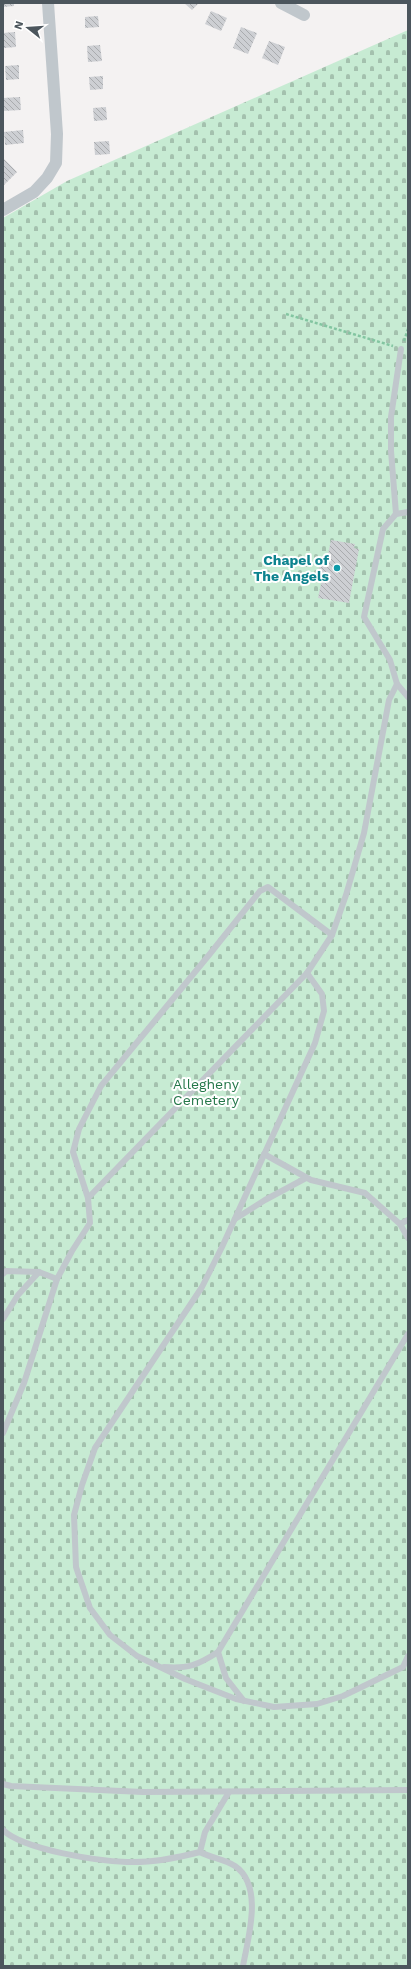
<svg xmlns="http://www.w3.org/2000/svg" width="411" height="1969" font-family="'Work Sans',sans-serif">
<defs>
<pattern id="cemetery-stones" width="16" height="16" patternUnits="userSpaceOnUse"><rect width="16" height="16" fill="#c7ebd3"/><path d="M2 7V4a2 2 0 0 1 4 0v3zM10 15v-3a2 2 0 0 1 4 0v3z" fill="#a4c1ae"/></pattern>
<pattern id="building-back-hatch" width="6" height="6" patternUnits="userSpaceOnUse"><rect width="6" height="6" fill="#cdcfd3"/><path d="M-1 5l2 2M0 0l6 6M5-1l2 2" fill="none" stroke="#a9abae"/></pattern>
</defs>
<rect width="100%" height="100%" fill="#f4f2f2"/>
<path fill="url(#cemetery-stones)" d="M408,30V1966H3V218L67,181Z"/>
<g fill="url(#building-back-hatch)">
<path d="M3,3H14V6L3,7Z"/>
<path d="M184,3H199L192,10Z"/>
<path d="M211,11L227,18L221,31L205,24Z"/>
<path d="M98,16L99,27L85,28V17Z"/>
<path d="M241,27L257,33L248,54L233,48Z"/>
<path d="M15,32L16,47L3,48V33Z"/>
<path d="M269,41L285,47L278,65L262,58Z"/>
<path d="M100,45L102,61L88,62L87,46Z"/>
<path d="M19,65V79L6,80L5,66Z"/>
<path d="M103,76V89L90,90L89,77Z"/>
<path d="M20,97L21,110L3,111V98Z"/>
<path d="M106,107L107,120L94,121L93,108Z"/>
<path d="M23,130L24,143L5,145L4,132Z"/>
<path d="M109,141L110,154L95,155L94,142Z"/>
<path d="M3,158L17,172L3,186Z"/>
<path d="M331,540L355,544L354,548L359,549L349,603L318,598L322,579L317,578L321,558L327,559Z"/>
</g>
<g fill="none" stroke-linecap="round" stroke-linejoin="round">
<g stroke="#83c5a1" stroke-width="2.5" stroke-dasharray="3 2" stroke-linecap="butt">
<path d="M286,314L393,346"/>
<path d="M404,341L408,329"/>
</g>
<g stroke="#c0c7cc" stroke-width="6">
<path d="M396,514L391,451V417L401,349"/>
<path d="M397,684L408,697"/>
<path d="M307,973L322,994L324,1011L315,1043L222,1247L202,1287L95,1448L82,1485L74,1515L76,1567L90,1608L110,1635L137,1656L185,1679L236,1699L274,1707L317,1704L343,1696L403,1667L408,1656"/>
<path d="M264,1154L311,1180L365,1193L400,1224L408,1238"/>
<path d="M88,1198L73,1152L79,1129L101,1086L209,955L260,891L268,887L332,935"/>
<path d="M235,1219L265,1200L306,1178"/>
<path d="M400,1224L408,1220"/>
<path d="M3,1274L6,1271L39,1272L57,1279"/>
<path d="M3,1319L18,1295L39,1272"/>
<path d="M3,1433L24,1383L57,1279L72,1251L90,1223L88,1198L307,973L332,935L346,895L364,833L389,700L397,684L390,660L364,617L383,529L396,514L408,512"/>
<path d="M218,1652L226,1678L244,1701"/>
<path d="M164,1667C188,1669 198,1665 218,1652L408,1334"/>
<path d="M3,1784L11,1786L143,1792L408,1790"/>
<path d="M3,1830C24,1850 98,1861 127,1862C151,1863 177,1858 200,1852L205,1832L229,1792"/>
<path d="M200,1852C211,1858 224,1859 235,1866C264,1886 248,1938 243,1966"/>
</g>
<g stroke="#c0c7cc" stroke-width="12">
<path d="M281,3L304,15"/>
<path d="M3,210L34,192L47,178L56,163L57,134L48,3"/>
</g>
</g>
<circle fill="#0f9aa8" stroke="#fff" stroke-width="1.5" cx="337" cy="568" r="4"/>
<g text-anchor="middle" stroke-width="4" stroke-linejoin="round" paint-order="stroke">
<g font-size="14" font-weight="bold" fill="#0d838f" stroke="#fff" text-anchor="end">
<text x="329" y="565">Chapel of<tspan x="329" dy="16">The Angels</tspan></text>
</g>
<g font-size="14" fill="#247749" stroke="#fff">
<text x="206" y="1089">Allegheny<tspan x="206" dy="16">Cemetery</tspan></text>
</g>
</g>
<rect width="411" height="1969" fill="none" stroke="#4c565d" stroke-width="8"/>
<g transform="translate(28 28) rotate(287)" stroke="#ffffff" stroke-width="3" paint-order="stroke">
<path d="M0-3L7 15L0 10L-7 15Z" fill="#4c565d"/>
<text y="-6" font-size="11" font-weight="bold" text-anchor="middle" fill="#4c565d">N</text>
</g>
</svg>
